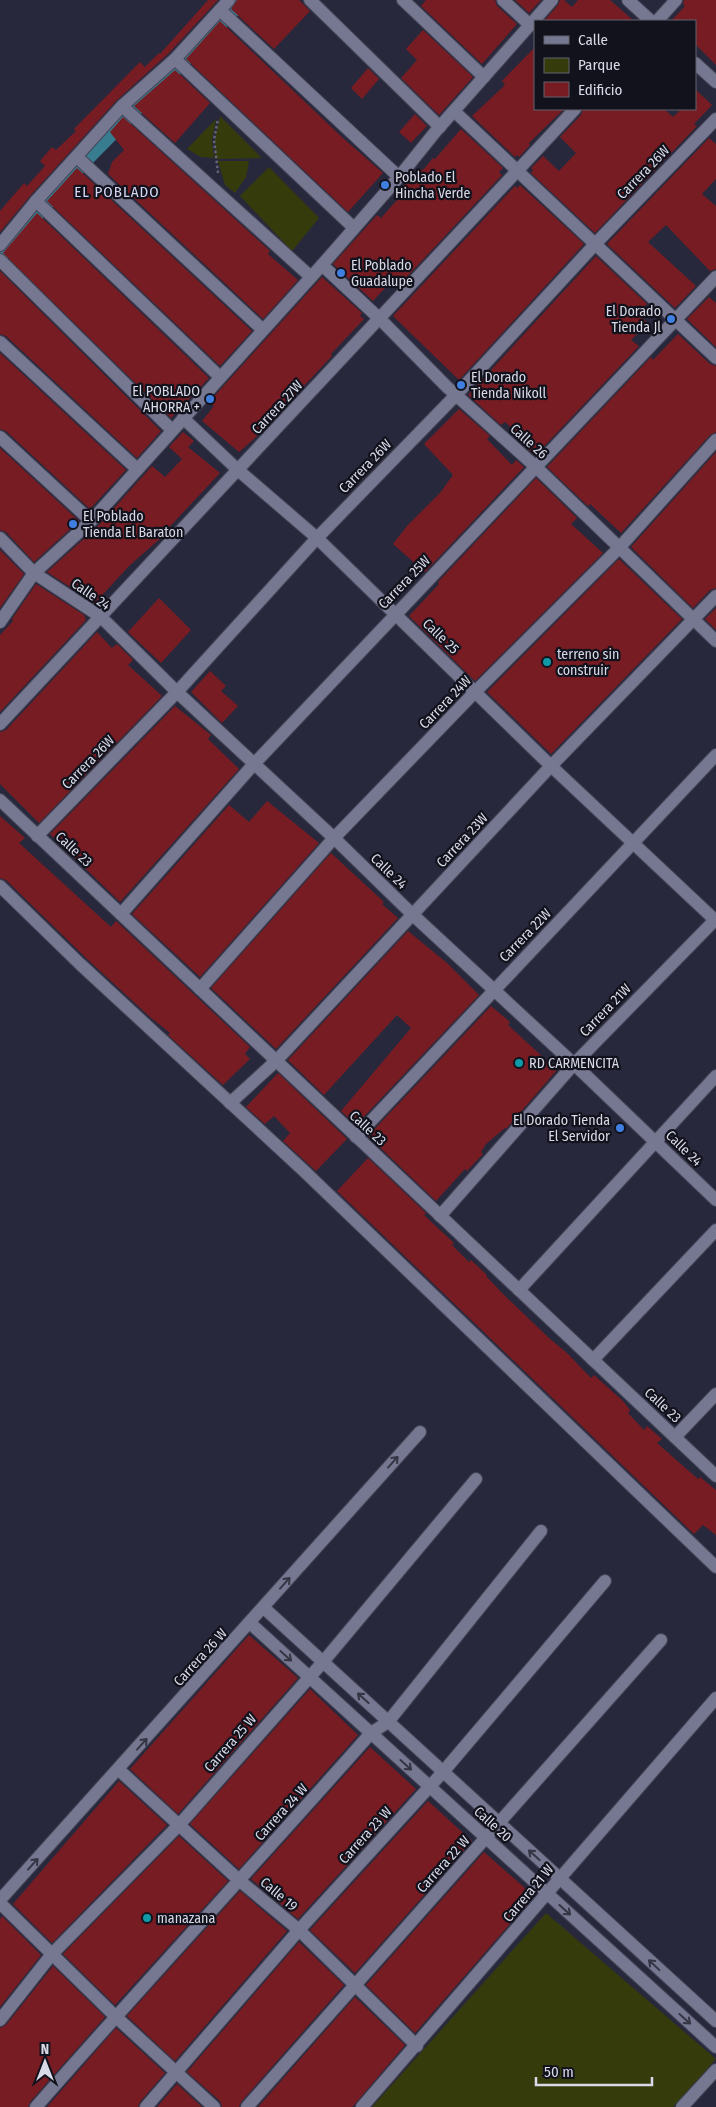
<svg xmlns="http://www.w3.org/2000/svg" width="716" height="2107" font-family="'Fira Sans Condensed',sans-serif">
<rect width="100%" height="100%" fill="#28283d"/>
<g fill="#363b0c">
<path d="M220,116L262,158L215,159V138Z"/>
<path d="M216,119L212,140L214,158L201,157L187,149Z"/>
<path d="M218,161H249L246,177L235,193L225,185Z"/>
<path d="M269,167L319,218L292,251L240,196Z"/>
<path d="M546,1913L716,2059L673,2107H372Z"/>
</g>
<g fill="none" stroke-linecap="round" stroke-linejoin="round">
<path stroke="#377d8f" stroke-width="16" d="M0,255L73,172L242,0"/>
</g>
<g fill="#771c22">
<path d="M208,0H218L169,53L116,101L30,196L0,232V211L24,183L27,186L45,166L40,161L52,147L56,150L76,131L74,129L140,62L145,67L159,53L160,54Z"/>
<path d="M237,0H299L310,11L274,49L231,9Z"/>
<path d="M426,0H495L497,6L517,24L482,64L421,6Z"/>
<path d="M515,0H541L529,13Z"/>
<path d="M560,0H564L572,7L578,0H610L634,21H544L558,5Z"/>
<path d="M684,0H716V65L695,44V21H671L685,6L683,4Z"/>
<path d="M220,21L344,139L383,173L348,212L186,59Z"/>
<path d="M423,30L473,77L439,115L401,78L417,60L406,49Z"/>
<path d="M535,47V109H564L529,143L530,145L519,157L517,155L515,157L472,116L505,85L502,81Z"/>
<path d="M368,68L379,79L362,99L351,88Z"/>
<path d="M175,70L210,103L175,143L134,106Z"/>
<path d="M695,89L712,105L694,124L697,126L595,233L531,173L533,170L531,168L543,156L559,171L576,153L560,137L581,115L583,109H664L673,117L681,109H695Z"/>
<path d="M415,114L427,126L411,143L399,132Z"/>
<path d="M123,117L270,251L268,254L298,280L263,319L108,174L112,162L124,150L110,132Z"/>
<path d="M461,129L503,168L499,172L502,175L403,281L397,275L373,301L333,264L377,215L381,218L397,200L394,197L410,178L411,180L421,169L423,170L433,158L435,159Z"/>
<path d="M709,138L716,144V179L702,194L716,206V269L710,271L666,225L648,242L696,286L675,308L607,244Z"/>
<path d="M77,168L252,331L220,366L47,201Z"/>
<path d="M520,185L584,244L459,380L393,316L515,186L517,188Z"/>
<path d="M37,213L209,378L171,418L3,253Z"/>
<path d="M596,256L647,304L638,314L648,323L631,340L639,346L535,456L527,448L530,445L505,422L501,425L468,395Z"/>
<path d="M0,271L161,431L137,458L6,336L0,334Z"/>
<path d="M322,277L362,313L360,316L364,319L331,354L332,356L254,439L239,452L202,421L214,406L209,402Z"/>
<path d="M709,297L716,303V347L687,319Z"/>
<path d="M678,334L710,364L716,366V432L710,435L621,533L590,504L588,506L547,467L651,357L653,360Z"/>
<path d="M0,353L126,470L90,509L6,431L0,429Z"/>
<path d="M459,409L490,436L487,439L512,465L516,460L524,467L425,572L393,544L407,526L440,493L453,475L424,444Z"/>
<path d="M183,432L194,441L188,447L220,473L161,536L162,537L129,566L95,603L47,572L97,527L152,466L165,477L182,459L169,447Z"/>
<path d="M0,448L79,521L34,562L6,532L0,530Z"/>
<path d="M716,452V588L710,590L693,608L631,547Z"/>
<path d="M536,478L577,518L571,524L603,553L475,681L409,616L439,584L438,582Z"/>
<path d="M0,550L24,574L0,608Z"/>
<path d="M619,559L682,619L551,754L487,692Z"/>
<path d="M36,584L84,615L86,620L0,712V635L13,621L12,619Z"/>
<path d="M159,598L191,630L161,663L128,632Z"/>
<path d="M716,608V630L705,619Z"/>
<path d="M97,632L112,648L117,644L133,660L128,665L162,696L39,823L0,784V732L6,730Z"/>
<path d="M210,671L226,686L221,691L238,706L222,723L191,692Z"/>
<path d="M175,706L211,735L208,739L239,769L120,902L50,834Z"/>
<path d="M267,801L319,843L200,977L132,914L229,805L249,822Z"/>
<path d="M0,816L25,838L19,843L111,927L116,921L250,1047L245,1054L250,1059L223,1085L168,1035L170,1033L150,1017L86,958L6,880L0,878Z"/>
<path d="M331,853L384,902L382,904L398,918L276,1049L211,988Z"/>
<path d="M408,931L447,963L479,995L356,1125L341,1111L411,1028L397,1015L324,1095L288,1060Z"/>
<path d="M491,1006L510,1022L508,1025L557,1070L506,1129L505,1128L486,1144L481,1152L483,1154L467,1171L465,1169L436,1201L368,1136Z"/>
<path d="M278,1073L347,1139L316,1171L283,1141L290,1133L274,1116L265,1124L246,1107Z"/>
<path d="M368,1158L426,1213L424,1215L454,1243L452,1245L469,1262L471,1260L487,1275L486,1276L502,1293L549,1338L567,1353L591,1378L594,1375L623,1401L630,1410L628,1413L644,1430L647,1426L662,1439L657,1443L698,1479L700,1477L716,1490V1535L703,1525L694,1534L337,1191Z"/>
<path d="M249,1635L298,1678L178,1814L130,1769Z"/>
<path d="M310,1689L358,1735L239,1869L190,1824Z"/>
<path d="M370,1747L416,1789L298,1919L251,1879Z"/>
<path d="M119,1781L167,1825L52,1943L13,1904Z"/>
<path d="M428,1801L472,1841L355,1973L310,1930Z"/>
<path d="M179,1836L228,1881L115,2005L63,1954Z"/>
<path d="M484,1852L534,1896L415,2033L366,1985Z"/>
<path d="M240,1891L287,1931L175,2061L127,2016Z"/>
<path d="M2,1916L41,1955L0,2007V1919Z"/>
<path d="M299,1942L344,1985L241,2102L239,2107H222L220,2101L187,2072Z"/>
<path d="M53,1966L105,2017L30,2102L28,2107H0V2028L6,2025Z"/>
<path d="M355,1997L405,2045L354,2105L352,2107H258Z"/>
<path d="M116,2028L165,2073L140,2102L138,2107H47Z"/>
<path d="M177,2084L202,2107H157Z"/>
</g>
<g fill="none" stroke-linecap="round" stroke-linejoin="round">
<g stroke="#454557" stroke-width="14">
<g id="street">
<path d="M310,0L440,127"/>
<path d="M403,0L484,77"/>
<path d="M503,0L530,25"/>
<path d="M628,0L651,21"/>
<path d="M220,10L399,177"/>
<path d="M657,21L676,0"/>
<path d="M175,59L354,228"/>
<path d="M695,63L716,82"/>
<path d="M122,106L311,277"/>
<path d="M454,111L716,358"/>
<path d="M77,157L263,330"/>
<path d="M36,201L220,377"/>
<path d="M0,245L36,201L122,106L175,59L229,0"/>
<path d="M0,260L172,430"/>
<path d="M322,265L380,319L447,387L536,467L716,641"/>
<path d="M0,342L137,469"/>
<path d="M183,418L238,470L317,538L551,766L716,921"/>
<path d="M0,437L91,521"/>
<path d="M0,538L34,573L101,617L177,692L334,838L413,915L574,1064L716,1200"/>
<path d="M0,622L34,573L91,521L322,265L399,177L436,131L552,0"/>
<path d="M0,724L575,109"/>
<path d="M0,800L716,1476"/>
<path d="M37,836L177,692L317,538L456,395L598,241L716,119"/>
<path d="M0,886L80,964L303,1170L716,1567"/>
<path d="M121,914L253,765L716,277"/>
<path d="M200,989L334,838L476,691L619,548L716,440"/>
<path d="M230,1103L276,1061L551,766L716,596"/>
<path d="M356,1137L716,755"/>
<path d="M440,1216L574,1064L716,919"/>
<path d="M519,1290L716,1076"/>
<path d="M593,1360L716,1230"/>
<path d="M675,1437L716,1394"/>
<path d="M264,1608L716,2021"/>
<path d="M250,1623L716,2047"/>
<path d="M119,1770L240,1881L299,1930L417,2046"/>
<path d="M0,1900L420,1432"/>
<path d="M0,1903L115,2016L214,2107"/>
<path d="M0,2020L52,1954L180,1824L323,1662L476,1479"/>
<path d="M36,2107C146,1981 260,1859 371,1733L388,1722L541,1531"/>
<path d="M146,2107L299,1930L443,1772L605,1581"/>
<path d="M247,2107L661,1640"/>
<path d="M362,2107L716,1698"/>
<path d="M682,2107L716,2070"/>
</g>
</g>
<path stroke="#646477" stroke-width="2.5" stroke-dasharray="2.5 2.5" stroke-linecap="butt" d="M218,173L214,140L218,119"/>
<use href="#street" stroke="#767790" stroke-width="12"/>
</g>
<defs><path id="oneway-shaft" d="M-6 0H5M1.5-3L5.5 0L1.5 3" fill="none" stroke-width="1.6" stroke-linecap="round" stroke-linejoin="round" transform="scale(1.25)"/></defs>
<g stroke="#353545">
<use href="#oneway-shaft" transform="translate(393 1462) rotate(-48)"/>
<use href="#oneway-shaft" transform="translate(285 1583) rotate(-48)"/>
<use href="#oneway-shaft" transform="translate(286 1656) rotate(42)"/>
<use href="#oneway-shaft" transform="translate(363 1698) rotate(-138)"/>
<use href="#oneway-shaft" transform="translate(142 1744) rotate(-48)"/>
<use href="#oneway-shaft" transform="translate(406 1765) rotate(42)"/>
<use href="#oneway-shaft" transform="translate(534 1855) rotate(-138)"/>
<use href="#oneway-shaft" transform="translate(33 1864) rotate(-48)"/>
<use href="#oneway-shaft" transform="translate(565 1910) rotate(42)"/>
<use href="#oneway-shaft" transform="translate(654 1965) rotate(-137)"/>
<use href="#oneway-shaft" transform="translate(685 2019) rotate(42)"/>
</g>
<g fill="#3f7fe0" stroke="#12121c" stroke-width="2">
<circle cx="385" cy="185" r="5"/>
<circle cx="341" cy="273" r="5"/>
<circle cx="671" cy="319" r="5"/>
<circle cx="461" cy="385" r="5"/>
<circle cx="210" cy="399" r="5"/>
<circle cx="73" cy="524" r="5"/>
<circle cx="620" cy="1128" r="5"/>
</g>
<g fill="#0f9aa8" stroke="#12121c" stroke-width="2">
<circle cx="547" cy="662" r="5"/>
<circle cx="519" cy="1063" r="5"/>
<circle cx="147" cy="1918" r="5"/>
</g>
<g text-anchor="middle" stroke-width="4.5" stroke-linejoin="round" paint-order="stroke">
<g font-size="14" fill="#d9dae8" stroke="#12121c">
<text transform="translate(643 172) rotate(-46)" y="5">Carrera 26W</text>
<text transform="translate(277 407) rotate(-47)" y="5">Carrera 27W</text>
<text transform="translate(529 441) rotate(42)" y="5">Calle 26</text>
<text transform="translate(365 466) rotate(-46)" y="5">Carrera 26W</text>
<text transform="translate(404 582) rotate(-46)" y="5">Carrera 25W</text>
<text transform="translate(91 594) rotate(35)" y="5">Calle 24</text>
<text transform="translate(441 636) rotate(44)" y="5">Calle 25</text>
<text transform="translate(445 702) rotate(-46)" y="5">Carrera 24W</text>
<text transform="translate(88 762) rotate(-46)" y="5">Carrera 26W</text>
<text transform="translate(462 840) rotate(-47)" y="5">Carrera 23W</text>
<text transform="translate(74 849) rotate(43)" y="5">Calle 23</text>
<text transform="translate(389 871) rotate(44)" y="5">Calle 24</text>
<text transform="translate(525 935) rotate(-46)" y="5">Carrera 22W</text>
<text transform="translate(605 1010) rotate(-46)" y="5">Carrera 21W</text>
<text transform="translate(368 1128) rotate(43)" y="5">Calle 23</text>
<text transform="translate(684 1148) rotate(44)" y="5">Calle 24</text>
<text transform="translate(663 1405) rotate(43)" y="5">Calle 23</text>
<text transform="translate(200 1657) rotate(-48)" y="5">Carrera 26 W</text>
<text transform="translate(230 1743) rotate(-49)" y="5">Carrera 25 W</text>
<text transform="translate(281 1812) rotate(-48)" y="5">Carrera 24 W</text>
<text transform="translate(493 1824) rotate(42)" y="5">Calle 20</text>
<text transform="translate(365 1835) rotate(-48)" y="5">Carrera 23 W</text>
<text transform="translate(443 1864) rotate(-48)" y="5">Carrera 22 W</text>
<text transform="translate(528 1893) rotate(-50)" y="5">Carrera 21 W</text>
<text transform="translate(279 1894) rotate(40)" y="5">Calle 19</text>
</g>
<g font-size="14" fill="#d9dae8" stroke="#12121c" text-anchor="start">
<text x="395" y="182">Poblado El<tspan x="395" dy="16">Hincha Verde</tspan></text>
<text x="351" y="270">El Poblado<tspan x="351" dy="16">Guadalupe</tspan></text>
<text x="661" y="316" text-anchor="end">El Dorado<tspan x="661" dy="16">Tienda Jl</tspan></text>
<text x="471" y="382">El Dorado<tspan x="471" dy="16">Tienda Nikoll</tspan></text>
<text x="200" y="396" text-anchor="end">El POBLADO<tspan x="200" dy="16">AHORRA +</tspan></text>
<text x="83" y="521">El Poblado<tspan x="83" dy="16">Tienda El Baraton</tspan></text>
<text x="557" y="659">terreno sin<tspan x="557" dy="16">construir</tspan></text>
<text x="529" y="1068">RD CARMENCITA</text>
<text x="610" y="1125" text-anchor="end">El Dorado Tienda<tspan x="610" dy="16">El Servidor</tspan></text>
<text x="157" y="1923">manazana</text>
</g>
<g font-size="15" letter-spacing="1" fill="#d5d6f2" stroke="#12121c">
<text x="117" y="197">EL POBLADO</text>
</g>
</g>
<rect x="534" y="20" width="162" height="90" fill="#12121c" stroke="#62626e"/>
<rect x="544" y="36" width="25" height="8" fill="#767790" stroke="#62626e"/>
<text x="578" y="45" font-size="15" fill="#d9dae8">Calle</text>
<rect x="544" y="58" width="25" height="15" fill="#363b0c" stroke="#62626e"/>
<text x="578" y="70" font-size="15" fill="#d9dae8">Parque</text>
<rect x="544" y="82" width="25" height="15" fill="#771c22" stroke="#62626e"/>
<text x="578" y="95" font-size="15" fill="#d9dae8">Edificio</text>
<g transform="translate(45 2062)" stroke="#12121c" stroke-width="4" paint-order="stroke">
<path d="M0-4L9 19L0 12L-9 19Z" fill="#d9dae8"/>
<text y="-8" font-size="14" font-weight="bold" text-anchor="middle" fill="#d9dae8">N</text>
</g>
<path d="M536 2077v8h116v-8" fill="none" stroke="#d9dae8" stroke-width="2.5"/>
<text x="544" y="2077" font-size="15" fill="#d9dae8" stroke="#12121c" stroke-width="4" paint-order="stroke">50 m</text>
</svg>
